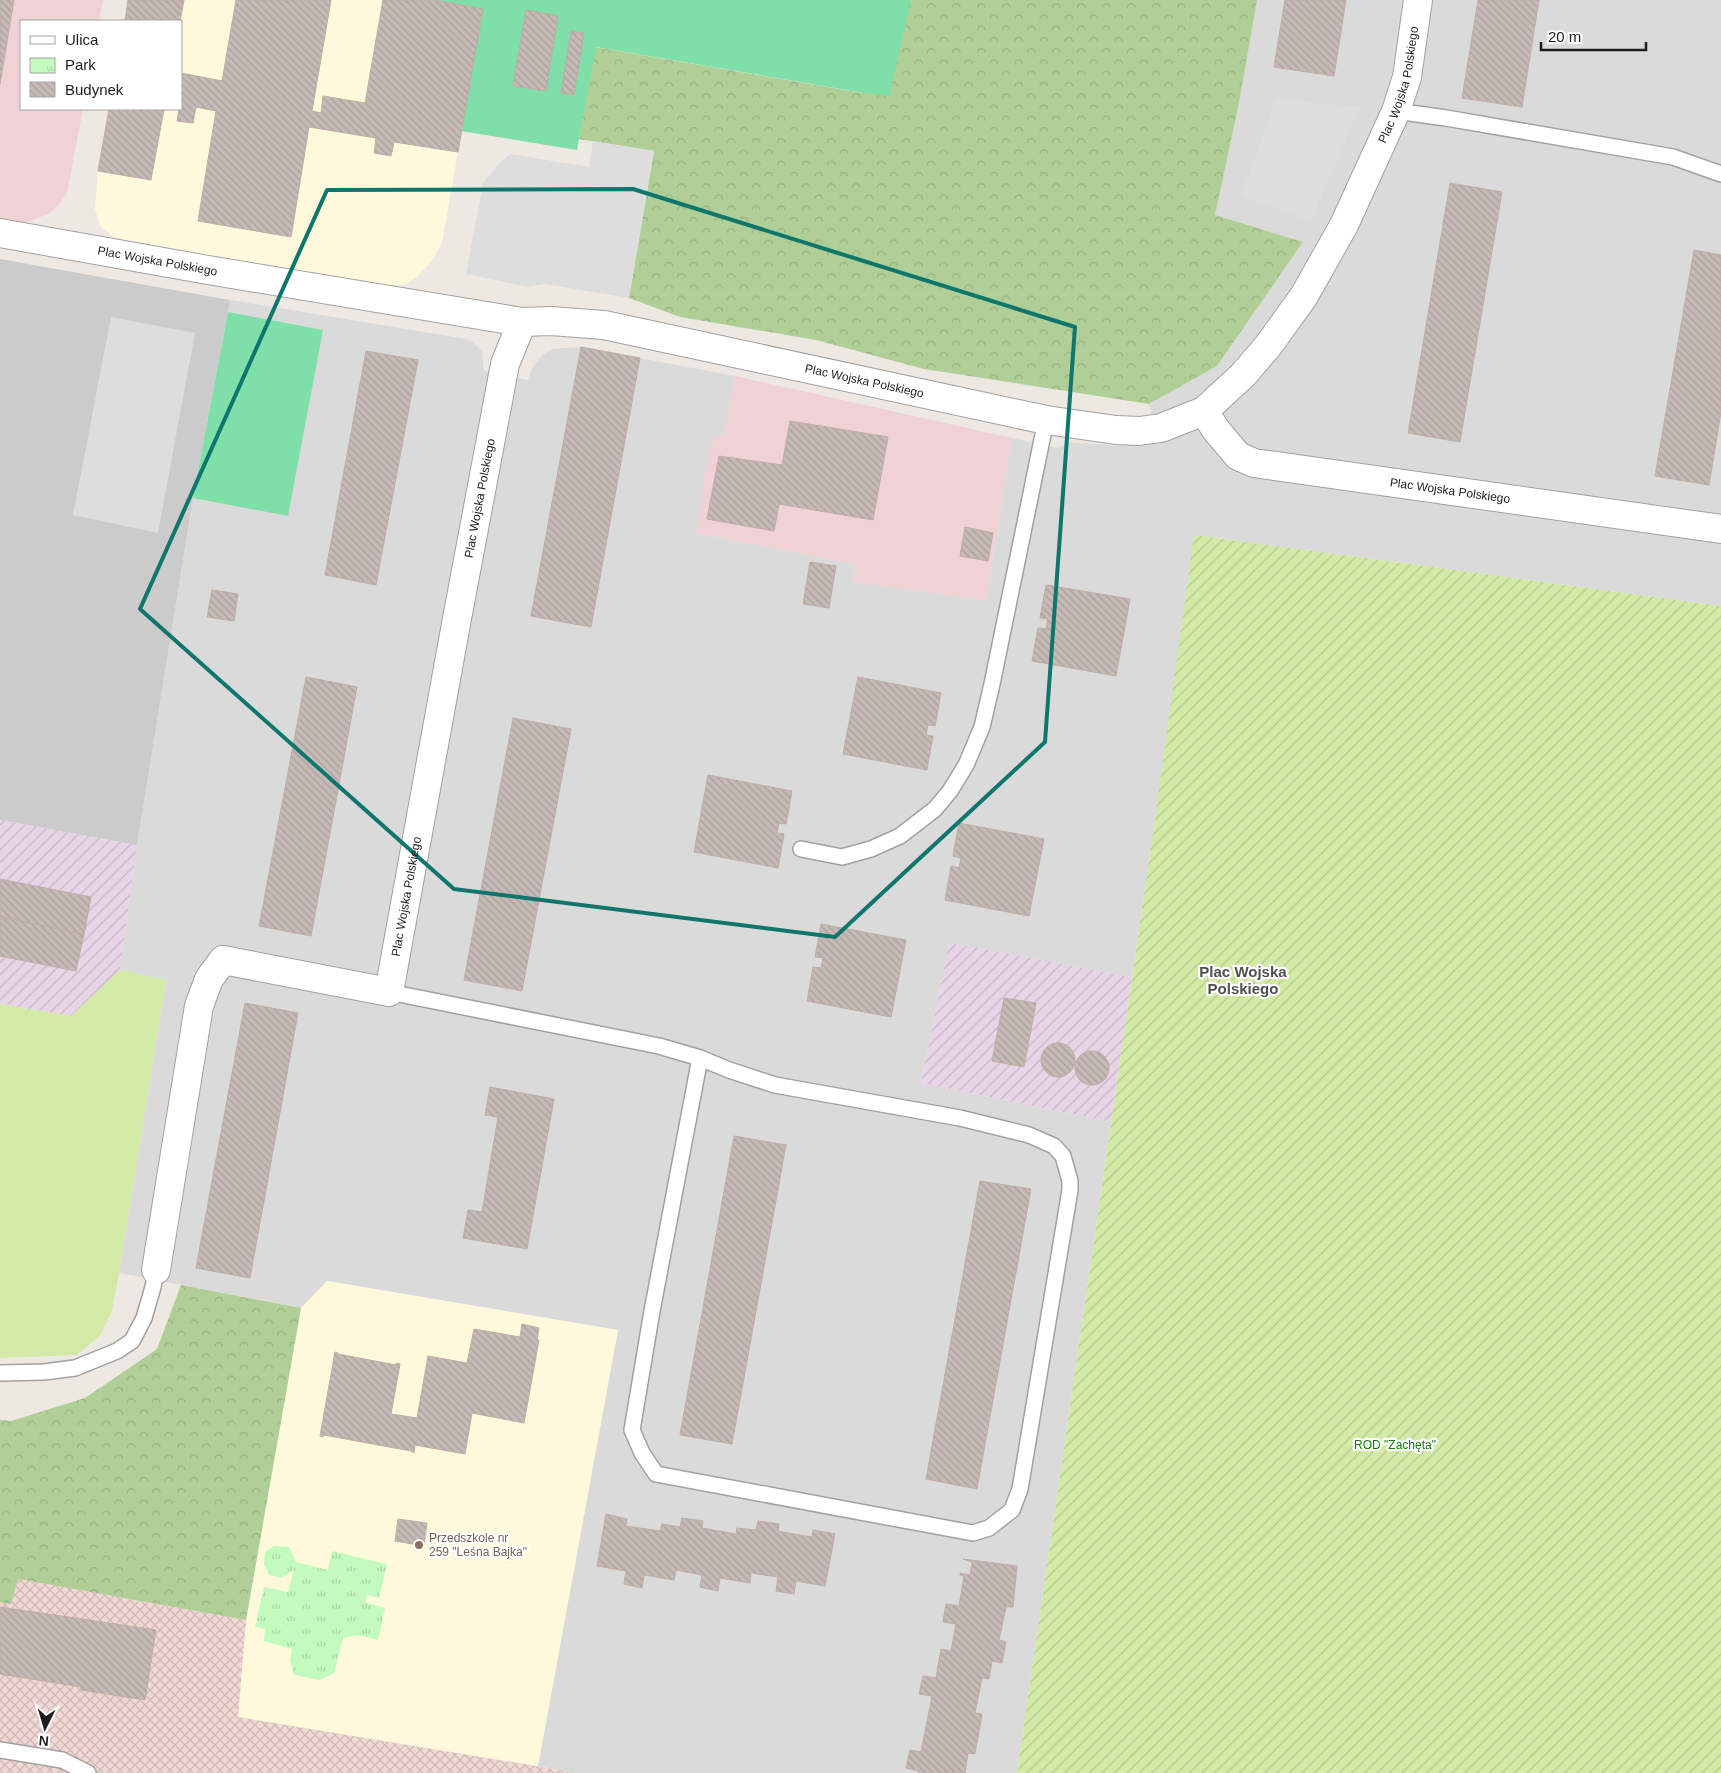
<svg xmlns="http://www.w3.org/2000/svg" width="1721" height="1773" font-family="Arial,sans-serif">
<defs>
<pattern id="industrial-furrows" width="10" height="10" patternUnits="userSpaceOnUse" patternTransform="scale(1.25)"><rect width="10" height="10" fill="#e8d4e7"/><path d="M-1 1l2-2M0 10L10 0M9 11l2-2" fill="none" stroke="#c7b6c6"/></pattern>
<pattern id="military-cross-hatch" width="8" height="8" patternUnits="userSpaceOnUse" patternTransform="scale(1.25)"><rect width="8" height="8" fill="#f1d8d5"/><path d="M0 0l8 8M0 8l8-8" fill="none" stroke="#ceb9b6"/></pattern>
<pattern id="forest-crowns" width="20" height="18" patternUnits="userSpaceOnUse" patternTransform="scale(1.25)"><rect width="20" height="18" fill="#b0cf96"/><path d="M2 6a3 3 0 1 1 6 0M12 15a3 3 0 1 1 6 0" fill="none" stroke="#97b181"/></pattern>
<pattern id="park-tufts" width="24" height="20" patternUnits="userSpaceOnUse" patternTransform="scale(1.25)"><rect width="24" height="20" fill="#c3fabd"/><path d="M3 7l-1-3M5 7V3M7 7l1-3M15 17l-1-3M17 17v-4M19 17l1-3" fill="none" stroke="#a7d6a2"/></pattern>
<pattern id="garden-furrows" width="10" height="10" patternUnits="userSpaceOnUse" patternTransform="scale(1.25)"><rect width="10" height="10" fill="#d3eaa7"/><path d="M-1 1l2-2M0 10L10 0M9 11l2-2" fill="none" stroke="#b5c88f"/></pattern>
<pattern id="building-back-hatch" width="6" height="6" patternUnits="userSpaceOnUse" patternTransform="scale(1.25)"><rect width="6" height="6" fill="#c6bab6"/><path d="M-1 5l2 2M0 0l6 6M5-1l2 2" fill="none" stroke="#aa9f9c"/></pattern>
</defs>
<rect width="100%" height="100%" fill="#eee8e2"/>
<path fill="#dbdada" d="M1257,0H1721V606L1217,538L1154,826L1132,977L949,943L921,1083L1111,1122L1017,1773H577L538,1766L618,1330L327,1281L301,1308L119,1273L166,980L120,970L137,845L193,498L230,300L467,339L476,345L482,352L484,371L528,380L532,368L542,355L552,349L581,347L735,376L725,433L696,533L856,564L853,582L986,600L1012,438L1057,448L1070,442L1123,446L1158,441L1149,404L1217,366L1303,242L1215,215L1240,98Z"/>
<g fill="#f0d1d5">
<path d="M0,0H103L99,21H21V109H83L67,193L58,206L48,214L22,224L0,220Z"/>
<path d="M735,376L1012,438L986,600L853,582L856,564L696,533L711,440L725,433Z"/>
</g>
<g fill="url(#industrial-furrows)">
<path d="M0,820L137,845L120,970L71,1016L0,1004Z"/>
<path d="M949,943L1132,977L1111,1122L921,1083Z"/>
</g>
<g fill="#fff9db">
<path d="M128,0H434L483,9L442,243L432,260L418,276L406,284L387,286L202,255L114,237L100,226L95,209L98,171L109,109H181V21H125Z"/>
<path d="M327,1281L618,1330L538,1766L238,1717L246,1620L301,1308Z"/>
</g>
<path fill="#cbcbcb" d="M0,259L230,300L193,498L137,845L0,820Z"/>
<path fill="url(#military-cross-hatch)" d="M18,1579L246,1620L238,1717L577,1773H0V1602L11,1603Z"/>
<path fill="#d3eaa7" d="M120,970L166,980L119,1273L112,1311L100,1336L76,1355L0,1358V1004L71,1016Z"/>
<g fill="url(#forest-crowns)">
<path d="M886,0H1257L1240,98L1215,215L1303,242L1217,366L1149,404L924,369L816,340L680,317L629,298L654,151L579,139L595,47L863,93Z"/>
<path d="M181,1285L301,1308L246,1620L18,1579L11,1604L0,1602V1420L11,1421L85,1398L157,1349Z"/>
</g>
<path fill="url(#park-tufts)" d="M274,1546L289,1547L296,1562L328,1570L332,1551L387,1564L379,1598L367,1595L365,1602L385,1608L378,1640L358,1635L343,1638L334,1673L320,1680L294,1675L290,1660L292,1649L264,1641L265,1629L255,1627L264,1587L288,1592L294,1570L281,1578L269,1575L264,1564L265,1552Z"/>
<path fill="url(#garden-furrows)" d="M1194,535L1721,606V1773H1017L1154,826Z"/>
<g fill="#7edfa9">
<path d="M434,0H911L889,96L864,93L596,47L577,150L461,131L483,9Z"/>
<path d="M228,312L323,330L288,516L193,498Z"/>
</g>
<g fill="#ddd">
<path d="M1276,99L1360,107L1311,222L1241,196Z"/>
<path d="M593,141L654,151L629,298L545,284L528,287L466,274L483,183L501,162L510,154L589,167Z"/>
<path d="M111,317L195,333L158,533L73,515Z"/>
</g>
<g fill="url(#building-back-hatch)" stroke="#c0aca4">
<path d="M0,0H14L0,84Z"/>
<path d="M128,0H184L180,21H125Z"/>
<path d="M236,0H331L312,111L321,113L323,96L365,103L383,0H434L483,9L458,152L394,142L391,156L374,153L376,138L309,127L291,237L198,221L216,111L196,107L193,123L177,121L179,109H181V73L222,81Z"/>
<path d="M1285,0H1346L1334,76L1274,67Z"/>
<path d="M1478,0H1539L1522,107L1462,98Z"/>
<path d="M526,10L558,16L546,91L513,86Z"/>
<path d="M571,31L584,33L574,95L561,93Z"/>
<path d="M109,109H164L151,180L98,171Z"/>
<path d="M1450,183L1502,192L1460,442L1408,433Z"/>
<path d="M1694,250L1721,255V412L1709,485L1655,476Z"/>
<path d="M581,347L640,358L591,627L531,616Z"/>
<path d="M366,351L418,360L376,585L325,575Z"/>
<path d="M790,421L888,437L873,520L779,504L774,531L707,519L719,456L782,465Z"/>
<path d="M965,527L993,533L988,561L960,556Z"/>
<path d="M810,562L836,566L829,608L803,604Z"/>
<path d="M1046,585L1130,599L1116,676L1032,661L1038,628L1046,629L1048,619L1040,618Z"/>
<path d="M212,590L238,594L234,621L207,617Z"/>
<path d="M306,677L357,687L311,936L259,926Z"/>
<path d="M858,677L941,693L935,726L928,725L926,735L933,736L927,770L843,754Z"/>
<path d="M513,718L571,729L522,991L464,980Z"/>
<path d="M708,775L792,791L786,824L779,823L777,833L784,834L778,868L694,852Z"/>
<path d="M959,823L1044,839L1029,916L945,900L951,866L959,868L961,858L953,856Z"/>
<path d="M0,879L91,897L84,934L0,917Z"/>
<path d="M0,917L84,934L76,971L0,956Z"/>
<path d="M821,924L906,940L891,1017L807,1001L813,967L821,968L823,958L815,957Z"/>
<path d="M1004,998L1036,1003L1024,1067L992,1061Z"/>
<path d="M245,1003L298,1013L250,1278L196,1268Z"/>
<circle cx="1058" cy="1060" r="17"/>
<circle cx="1092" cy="1068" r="17"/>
<path d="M490,1087L554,1099L527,1249L463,1238L468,1210L482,1212L498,1117L485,1115Z"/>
<path d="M734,1136L786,1145L732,1444L680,1435Z"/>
<path d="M980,1181L1031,1189L977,1489L926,1479Z"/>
<path d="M522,1324L539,1328L537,1340H539L524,1423L472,1413L465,1454L415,1445L414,1453L411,1451L324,1435L323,1437L320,1436L335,1352L338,1353V1354L396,1365V1363L400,1364L391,1414L417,1418L428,1356L467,1363L474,1329L520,1337Z"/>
<path d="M606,1514L627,1519L626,1526L660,1531L662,1524L680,1527L682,1518L703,1521L702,1528L736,1534L737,1528L756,1530L758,1521L779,1524L778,1531L794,1534L812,1537L813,1530L835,1534L825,1586L796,1581L794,1594L776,1591L778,1577L751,1573L750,1583L720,1578L718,1591L700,1587L702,1575L676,1570L674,1580L644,1575L642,1588L624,1584L626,1571L597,1566Z"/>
<path d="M398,1519L427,1523L424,1546L395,1541Z"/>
<path d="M963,1559L1017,1566L1013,1607H1006L999,1640L1006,1642L1002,1663L992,1661L989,1679L982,1678L975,1713L982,1714L975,1754L968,1753L965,1773H918L919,1771L906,1768L910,1750L921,1752L932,1696L919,1694L923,1676L936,1678L941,1649L951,1651L956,1624L943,1622L946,1604L959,1606L964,1576L960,1575V1573L970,1575L972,1562Z"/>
<path d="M0,1607L156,1630L145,1700L81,1690V1687L0,1674Z"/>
</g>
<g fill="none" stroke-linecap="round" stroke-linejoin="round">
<g stroke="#a1a1a1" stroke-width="18">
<g id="service">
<path d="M1396,111L1446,118L1673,157L1721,174"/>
<path d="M801,849L842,857L871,849L900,836L935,809L950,791L966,765L982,727L992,684L1046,420"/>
<path d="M389,992L659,1046L700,1058L729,1070L775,1085L960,1118L1029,1135L1054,1146L1063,1156L1070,1181V1190L1020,1489L1012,1510L989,1528L973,1533L656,1474L642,1453L632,1430L652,1311L700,1058"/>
<path d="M0,1373L44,1372L75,1368L117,1351L132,1341L144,1318L153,1287L156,1270"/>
<path d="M0,1750L62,1760L88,1773"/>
</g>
</g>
<g stroke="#a1a1a1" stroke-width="30">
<g id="minor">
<path id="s1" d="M0,233L208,270L522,322L551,321L604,325L1046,420L1116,430L1139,431L1161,428L1204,411L1243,375L1268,346L1304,296L1344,225L1396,111L1407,77L1418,0"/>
<path id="s2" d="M1204,411L1216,430L1238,456L1254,463L1721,529"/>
<path id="s3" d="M156,1270L199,1006L209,979L223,960L389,992L456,624L505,364L522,322"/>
</g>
</g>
<use href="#service" stroke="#fff" stroke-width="15"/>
<use href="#minor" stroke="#fff" stroke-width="28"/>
</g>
<path fill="none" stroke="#0f766e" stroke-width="4" stroke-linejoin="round" d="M633,189L1075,327L1045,742L835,937L454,889L140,609L327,190Z"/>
<circle fill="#8d6e63" stroke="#fff" stroke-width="2" cx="419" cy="1545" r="5"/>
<g text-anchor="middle" stroke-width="4.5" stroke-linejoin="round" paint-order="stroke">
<g font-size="12" fill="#1d1d1d" stroke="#fff">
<text dy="4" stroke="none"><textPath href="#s1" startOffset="1612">Plac Wojska Polskiego</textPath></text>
<text dy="4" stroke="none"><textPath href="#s1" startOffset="160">Plac Wojska Polskiego</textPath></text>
<text dy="4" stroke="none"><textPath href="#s1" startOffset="878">Plac Wojska Polskiego</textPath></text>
<text dy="4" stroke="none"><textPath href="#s2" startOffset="272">Plac Wojska Polskiego</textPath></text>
<text dy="4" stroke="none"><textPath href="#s3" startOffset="991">Plac Wojska Polskiego</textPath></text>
<text dy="4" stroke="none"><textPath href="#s3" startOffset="586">Plac Wojska Polskiego</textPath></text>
</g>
<g font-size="12" fill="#137c09" stroke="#fff">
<text x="1395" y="1449">ROD "Zachęta"</text>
</g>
<g font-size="12" fill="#785e54" stroke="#fff" text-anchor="start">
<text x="429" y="1542">Przedszkole nr<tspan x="429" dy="14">259 "Leśna Bajka"</tspan></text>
</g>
<g font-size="15" font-weight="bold" fill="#505050" stroke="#fff">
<text x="1243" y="977">Plac Wojska<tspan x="1243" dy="17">Polskiego</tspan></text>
</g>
</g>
<rect x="20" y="20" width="162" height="90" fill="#ffffff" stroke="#a5a5a5"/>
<rect x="30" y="36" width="25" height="8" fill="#ffffff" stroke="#a5a5a5"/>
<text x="65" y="45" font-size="15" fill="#1d1d1d">Ulica</text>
<rect x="30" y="58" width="25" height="15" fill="url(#park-tufts)" stroke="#a5a5a5"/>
<text x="65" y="70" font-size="15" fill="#1d1d1d">Park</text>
<rect x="30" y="82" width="25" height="15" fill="url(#building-back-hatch)" stroke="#a5a5a5"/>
<text x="65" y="95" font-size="15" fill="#1d1d1d">Budynek</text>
<g transform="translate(45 1728) rotate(185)" stroke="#ffffff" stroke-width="4" paint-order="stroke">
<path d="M0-4L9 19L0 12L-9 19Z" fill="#1d1d1d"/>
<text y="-8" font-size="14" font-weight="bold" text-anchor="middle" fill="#1d1d1d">N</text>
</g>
<path d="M1541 42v8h105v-8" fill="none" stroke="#1d1d1d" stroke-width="2.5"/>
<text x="1548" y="42" font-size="15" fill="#1d1d1d" stroke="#ffffff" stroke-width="4" paint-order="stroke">20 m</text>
</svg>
